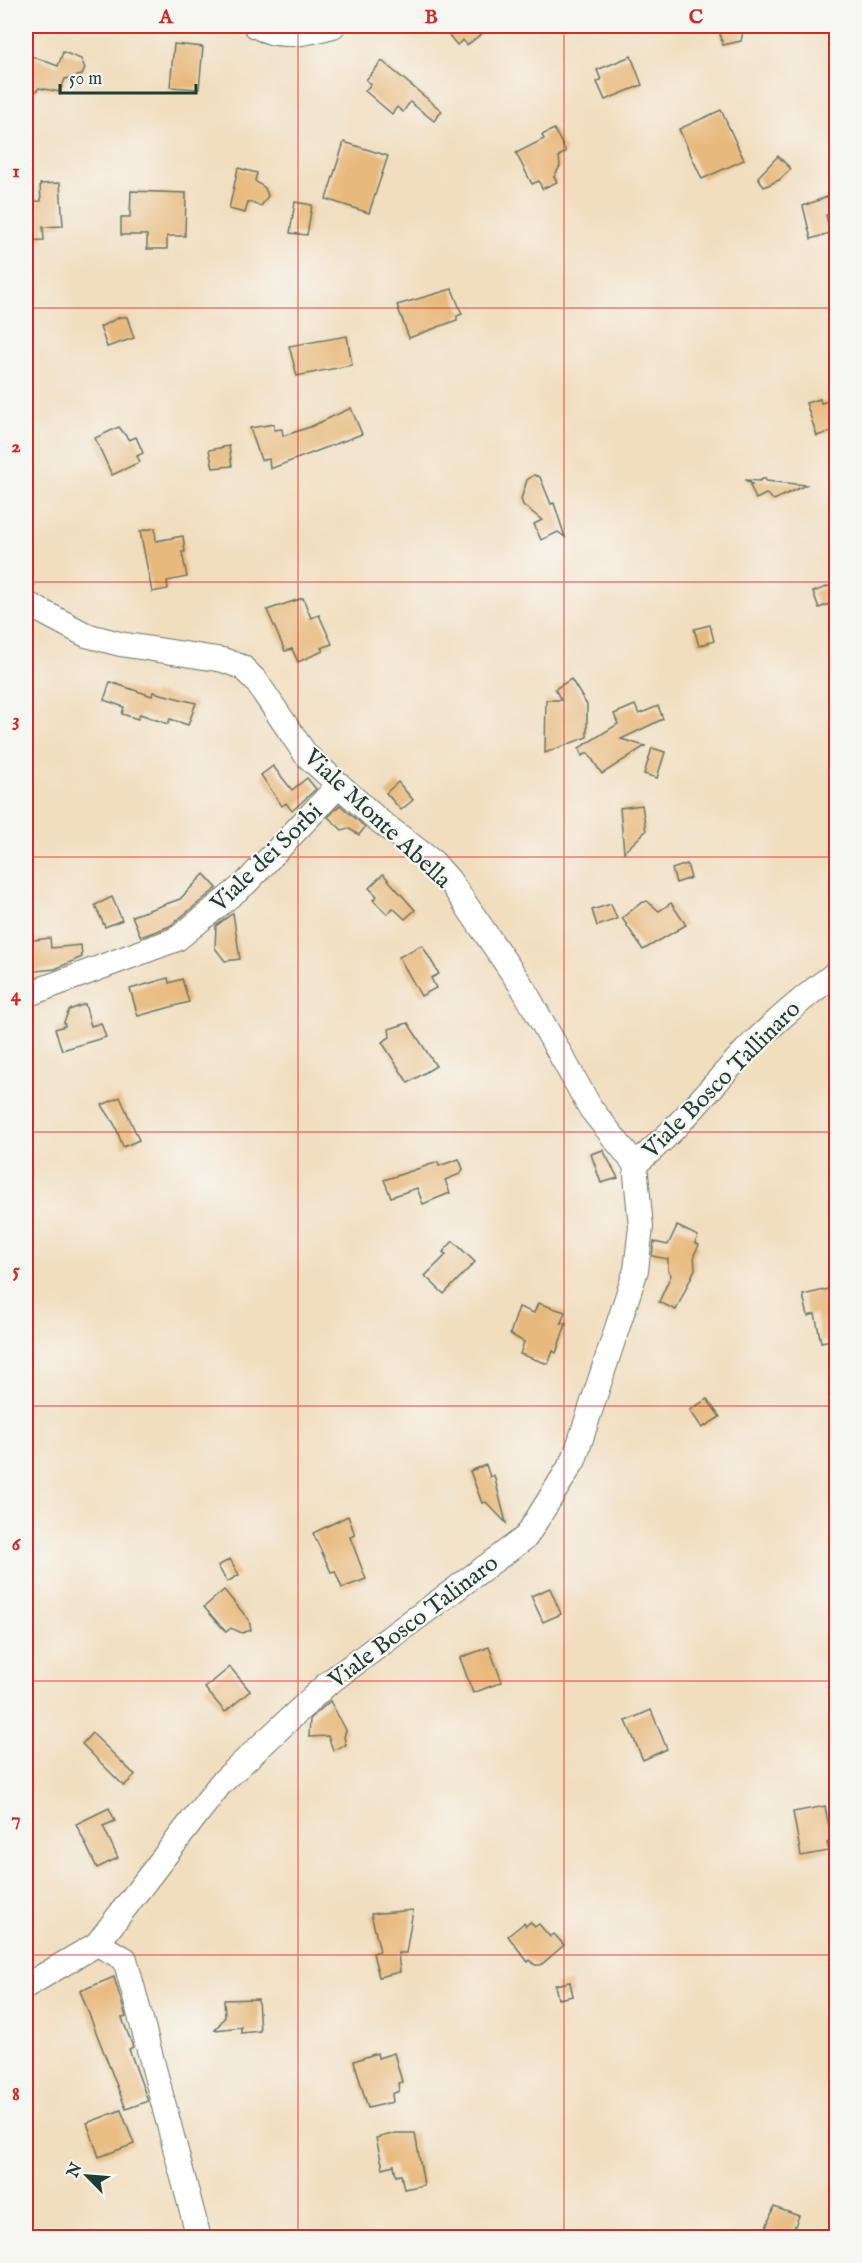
<svg xmlns="http://www.w3.org/2000/svg" width="862" height="2263" font-family="'IM FELL English',serif">
<rect width="100%" height="100%" fill="#f6f6f2"/>
<filter id="ink" filterUnits="userSpaceOnUse"><feTurbulence type="fractalNoise" baseFrequency=".0167" numOctaves="2"/><feDisplacementMap in="SourceGraphic" scale="12" xChannelSelector="R" yChannelSelector="G"/><feConvolveMatrix kernelMatrix="1 2 1 2 8 2 1 2 1" color-interpolation-filters="sRGB"/></filter>
<filter id="wash" filterUnits="userSpaceOnUse"><feTurbulence type="fractalNoise" baseFrequency=".008" numOctaves="4" result="noise"/><feDisplacementMap in="SourceGraphic" scale="24" xChannelSelector="R" yChannelSelector="G"/><feGaussianBlur stdDeviation="1.35" result="paint"/><feColorMatrix in="noise" values="0 0 0 0 0 0 0 0 0 0 0 0 0 0 0 0 0 1.4 0 .05"/><feComposite in="paint" operator="in"/></filter>
<g filter="url(#wash)">
<rect width="100%" height="100%" fill="#f1debf"/>
<g id="blocks">
<g fill="#e8b97c">
<path d="M441,26H492L467,45L463,40L457,45Z"/>
<path d="M718,26H744L741,41L723,45Z"/>
<path d="M174,44L203,47L199,89L170,87Z"/>
<path d="M63,52L81,59L85,68L82,75L65,79L60,92L39,88L26,102V54L58,66Z"/>
<path d="M631,56L642,85L605,100L597,82L601,80L597,70Z"/>
<path d="M382,61L442,111L434,121L410,102L403,112L397,107L392,114L365,91L371,84L366,80Z"/>
<path d="M721,110L744,160L702,179L679,129Z"/>
<path d="M554,129L566,152L559,156L560,166L554,177L557,182L542,189L539,181L532,184L516,153L544,139L542,135Z"/>
<path d="M344,142L388,156L369,213L326,199Z"/>
<path d="M778,156L791,169L779,180L764,187L758,177Z"/>
<path d="M238,168L257,173L255,181L265,188L268,196L261,206L248,202L245,213L229,209Z"/>
<path d="M60,183L63,226L43,227L44,240L26,241V202L41,201L40,184Z"/>
<path d="M131,191L186,193L185,236H167V249H147V235H121V217H130Z"/>
<path d="M832,195L836,211L826,215L830,233L811,239L803,206Z"/>
<path d="M295,202L312,205L307,235L290,233Z"/>
<path d="M452,289L462,314L457,316V320L409,338L397,305Z"/>
<path d="M120,317H127L134,338L107,347L100,327Z"/>
<path d="M347,336L352,365L297,376L289,346Z"/>
<path d="M820,399L821,403L832,400L837,414V429L817,436L806,403Z"/>
<path d="M351,408L362,434L270,469L269,459L261,460L250,428L274,424V430L282,429L283,436L310,427Z"/>
<path d="M119,427L129,440L136,437L143,453L137,456L140,462L112,475L95,438Z"/>
<path d="M229,446L232,466L213,468L209,450Z"/>
<path d="M534,475L540,477L551,504L554,503L565,537L558,532L541,540L534,524L542,520L523,505L521,499L527,480Z"/>
<path d="M765,478L766,481L806,485L774,500L766,494L756,499L750,485L752,484L745,480L759,481Z"/>
<path d="M155,528L156,541L183,536L185,552H182L187,577L167,581L168,589L152,592L140,531Z"/>
<path d="M837,583V601L819,608L813,592Z"/>
<path d="M303,598L311,618L319,615L332,644L321,648L323,651L298,662L292,649L285,651L267,610Z"/>
<path d="M710,625L714,641L699,646L694,629Z"/>
<path d="M571,679L587,705V737L545,753L546,700H561L555,689Z"/>
<path d="M110,682L152,696L153,692L196,703L188,725L170,719L168,724L140,714L138,719L122,714L124,707L104,700Z"/>
<path d="M635,705L639,714L658,706L663,719L621,739L645,746L602,774L588,753L582,756L579,748L618,724L614,714Z"/>
<path d="M652,748L665,752L657,778L644,774Z"/>
<path d="M273,766L292,790L307,778L316,789L292,811L286,803L282,806L261,775Z"/>
<path d="M398,782L413,800L401,810L386,793Z"/>
<path d="M340,805L365,827L359,835L348,828L342,830L328,817Z"/>
<path d="M642,805L646,831L624,852L620,808Z"/>
<path d="M687,864L691,878L676,883L672,869Z"/>
<path d="M204,874L217,888L170,926L141,937L132,916L180,899Z"/>
<path d="M383,874L415,910L405,919L393,908L387,914L373,900L377,896L369,888Z"/>
<path d="M112,897L122,920L105,927L95,905Z"/>
<path d="M647,901L659,911L671,903L686,925L643,950L622,918L641,903Z"/>
<path d="M611,904L617,919L597,926L592,910Z"/>
<path d="M233,913L240,959L225,961L215,948L216,926Z"/>
<path d="M50,938L51,948L81,945L82,957L55,969L26,972V941Z"/>
<path d="M422,945L439,974L431,978L436,988L421,996L399,957Z"/>
<path d="M168,978L169,983L182,979L189,1002L138,1016L130,989Z"/>
<path d="M85,1004L91,1026L101,1023L106,1037L62,1050L55,1029L65,1026L64,1022L69,1010Z"/>
<path d="M408,1023L436,1066L408,1083L382,1042L390,1037L389,1029Z"/>
<path d="M120,1097L139,1140L123,1147L115,1125L102,1105Z"/>
<path d="M603,1150L618,1178L601,1183L591,1154Z"/>
<path d="M459,1159L463,1169L460,1174L445,1180L450,1193L423,1204L417,1188L391,1197L384,1180L438,1162L439,1166Z"/>
<path d="M677,1226L698,1236L695,1243L699,1245L694,1255L695,1269L676,1310L659,1302L671,1275L668,1270V1259L652,1256L654,1242L668,1245Z"/>
<path d="M453,1241L475,1262L444,1294L425,1276L446,1255L443,1252Z"/>
<path d="M837,1287V1312L831,1316L836,1339L821,1342L815,1314L808,1316L803,1295Z"/>
<path d="M538,1303L565,1312L561,1323L566,1324L556,1353L553,1351L548,1364L520,1354L524,1342L510,1334L519,1307L534,1313Z"/>
<path d="M707,1399L720,1417L702,1428L690,1410Z"/>
<path d="M486,1465L490,1477L494,1475L506,1523L486,1502L482,1503L470,1471Z"/>
<path d="M348,1516L355,1535L350,1537L366,1579L342,1588L335,1571L331,1572L313,1533Z"/>
<path d="M230,1559L239,1575L227,1582L218,1566Z"/>
<path d="M550,1588L561,1614L543,1622L531,1596Z"/>
<path d="M224,1590L249,1620L251,1630L242,1633L231,1628L226,1632L204,1607Z"/>
<path d="M489,1647L502,1682L473,1693L460,1658Z"/>
<path d="M230,1667L250,1691L225,1712L205,1688Z"/>
<path d="M330,1701L346,1730L344,1737L346,1745L333,1750L328,1736L309,1737L310,1719Z"/>
<path d="M651,1710L667,1749L643,1760L626,1721Z"/>
<path d="M92,1733L135,1775L124,1786L82,1744Z"/>
<path d="M825,1806L829,1827L835,1826L837,1842L827,1843L829,1851L801,1856L793,1812Z"/>
<path d="M109,1808L115,1821L103,1826L118,1858L97,1868L76,1824Z"/>
<path d="M413,1910L406,1953H398L400,1972L379,1977L373,1953L380,1951L371,1914Z"/>
<path d="M530,1922L535,1927L539,1924L550,1937L554,1934L564,1945L541,1965H535L530,1960L528,1962L508,1936L524,1923L526,1926Z"/>
<path d="M114,1977L126,2017L122,2018L133,2047L129,2049L148,2101L126,2109L80,1991Z"/>
<path d="M570,1982L573,1996L558,1999L555,1985Z"/>
<path d="M258,1999L260,2031L241,2033V2027L215,2030L225,2017L224,2000Z"/>
<path d="M377,2053L378,2058L394,2053L402,2082L398,2083L399,2091L392,2094L393,2102L368,2108L354,2061Z"/>
<path d="M121,2110L134,2144L99,2157L87,2123Z"/>
<path d="M396,2133H415L424,2185L404,2189L401,2175L396,2176L394,2165L383,2168L376,2138Z"/>
<path d="M774,2207L799,2216L790,2238H762Z"/>
</g>
</g>
</g>
<g filter="url(#ink)">
<use href="#blocks" fill-opacity="0" stroke="#687565" stroke-width="1.5"/>
<g fill="none" stroke-linecap="round" stroke-linejoin="round">
<g stroke="#687565" stroke-width="26">
<g id="minor">
<path d="M256,26C280,40 308,33 333,26"/>
<path d="M26,603L86,635L120,644L223,660L242,667L256,681L306,755L377,819L433,862L449,880L523,988L591,1109L635,1164"/>
<path d="M26,995L177,939L246,883L339,785"/>
<path d="M635,1164C678,1130 710,1087 748,1048C776,1021 805,996 836,973"/>
<path d="M97,1944L125,1959L199,2238"/>
<path d="M26,1986L97,1944L221,1783L327,1684L526,1537L574,1460L636,1270L641,1227L635,1164"/>
</g>
</g>
<use href="#minor" stroke="#fff" stroke-width="24"/>
</g>
</g>
<path fill="none" stroke="#d62828" stroke-width="1.5" stroke-opacity="0.55" d="M298,26V2238M564,26V2238M26,308H836M26,582H836M26,857H836M26,1132H836M26,1406H836M26,1681H836M26,1955H836"/>
<g text-anchor="middle" stroke-width="4.5" stroke-linejoin="round" paint-order="stroke">
<g font-size="24" fill="#1f3d34" stroke="#f6f6f2">
<text transform="translate(378 818) rotate(43)" y="8">Viale Monte Abella</text>
<text transform="translate(266 857) rotate(-44)" y="8">Viale dei Sorbi</text>
<text transform="translate(721 1079) rotate(-45)" y="8">Viale Bosco Tallinaro</text>
<text transform="translate(413 1621) rotate(-37)" y="8">Viale Bosco Talinaro</text>
</g>
</g>
<rect width="862" height="2263" fill="none" stroke="#f6f6f2" stroke-width="66"/>
<g transform="translate(87 2176) rotate(295)" stroke="#f6f6f2" stroke-width="4.5" paint-order="stroke">
<path d="M0-4.5L10 22L0 15L-10 22Z" fill="#1f3d34"/>
<text y="-9" font-size="16" font-weight="bold" text-anchor="middle" fill="#1f3d34">N</text>
</g>
<path d="M60 84v9h136v-9" fill="none" stroke="#1f3d34" stroke-width="3"/>
<text x="69" y="84" font-size="18" fill="#1f3d34" stroke="#f6f6f2" stroke-width="4.5" paint-order="stroke">50 m</text>
<rect x="33" y="33" width="796" height="2197" fill="none" stroke="#d62828" stroke-width="2"/>
<g font-size="20" text-anchor="middle" font-weight="bold" fill="#d62828">
<text x="166" y="23">A</text>
<text x="431" y="23">B</text>
<text x="696" y="23">C</text>
<text x="16" y="177">1</text>
<text x="16" y="452">2</text>
<text x="16" y="726">3</text>
<text x="16" y="1001">4</text>
<text x="16" y="1276">5</text>
<text x="16" y="1550">6</text>
<text x="16" y="1825">7</text>
<text x="16" y="2100">8</text>
</g>
</svg>
